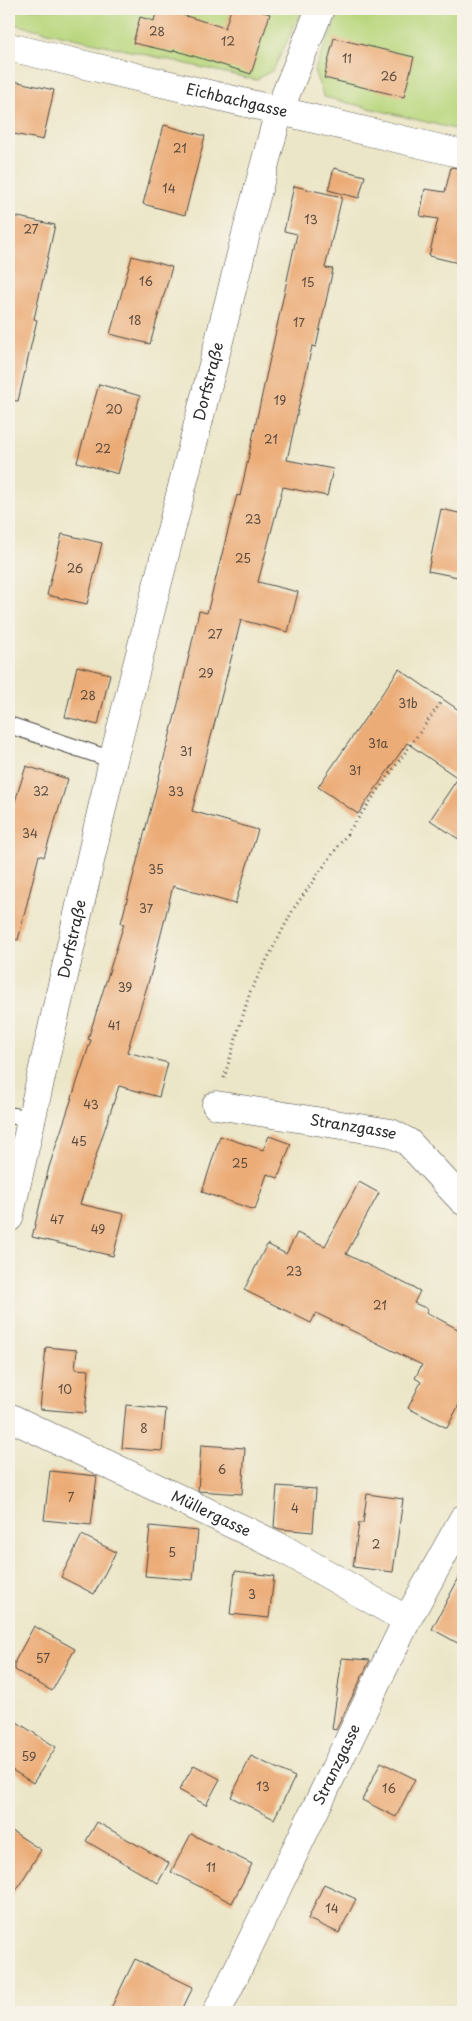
<svg xmlns="http://www.w3.org/2000/svg" width="472" height="2021" font-family="'Playpen Sans',sans-serif">
<rect width="100%" height="100%" fill="#f7f3e8"/>
<filter id="ink" filterUnits="userSpaceOnUse"><feTurbulence type="fractalNoise" baseFrequency=".02" numOctaves="2"/><feDisplacementMap in="SourceGraphic" scale="10" xChannelSelector="R" yChannelSelector="G"/><feConvolveMatrix kernelMatrix="1 2 1 2 8 2 1 2 1" color-interpolation-filters="sRGB"/></filter>
<filter id="wash" filterUnits="userSpaceOnUse"><feTurbulence type="fractalNoise" baseFrequency=".0096" numOctaves="4" result="noise"/><feDisplacementMap in="SourceGraphic" scale="20" xChannelSelector="R" yChannelSelector="G"/><feGaussianBlur stdDeviation="1.12" result="paint"/><feColorMatrix in="noise" values="0 0 0 0 0 0 0 0 0 0 0 0 0 0 0 0 0 1.4 0 .05"/><feComposite in="paint" operator="in"/></filter>
<g filter="url(#wash)">
<rect width="100%" height="100%" fill="#ece6c8"/>
<g fill="#b9d77e" stroke="#728154">
<path d="M9,9H303L273,70L256,80L9,23Z"/>
<path d="M341,9H463V131L324,97L314,71Z"/>
</g>
<g id="blocks">
<g fill="#ecac77">
<path d="M157,9L183,13V15L225,28L231,9H253L270,14L251,74L174,50L173,52L133,43L140,17L154,21Z"/>
<path d="M334,38L414,57L404,97L324,78Z"/>
<path d="M9,80L54,90L43,140L9,133Z"/>
<path d="M164,125L205,136L185,215L143,204Z"/>
<path d="M451,167L463,169V264L429,256L438,219L420,216L425,189L445,192Z"/>
<path d="M334,168L365,176L359,198L328,190Z"/>
<path d="M294,186L342,197L325,268L333,269L316,347L312,346L287,460L333,469L327,496L283,487L258,582L298,592L288,632L241,620L192,811L258,830L235,904L173,886L152,970L127,1052L168,1063L159,1097L119,1086L80,1204L124,1214L113,1256L32,1237L49,1167L91,1040L88,1039L124,924L121,923L178,704L199,611L207,613L237,495L240,496L297,234L284,231Z"/>
<path d="M9,215L55,225L34,319L37,320L18,401L9,400Z"/>
<path d="M132,256L172,267L150,344L110,334Z"/>
<path d="M99,384L140,396L118,474L77,462Z"/>
<path d="M441,509L463,514V578L428,571Z"/>
<path d="M62,534L102,543L87,604L47,595Z"/>
<path d="M77,666L110,674L98,725L65,717Z"/>
<path d="M399,669L463,713V842L430,820L458,778L407,743L358,814L318,787Z"/>
<path d="M26,766L68,779L44,857L39,855L18,940L9,939V821Z"/>
<path d="M220,1136L263,1150L269,1136L291,1144L278,1178L267,1174L255,1210L202,1192Z"/>
<path d="M359,1182L379,1193L346,1254L420,1291L414,1303L428,1309L426,1312L463,1332V1397L447,1428L408,1408L421,1382L415,1378L422,1365L316,1313L311,1323L244,1290L267,1244L286,1254L297,1233L325,1246Z"/>
<path d="M46,1347L77,1350L75,1369L89,1370L85,1413L40,1409Z"/>
<path d="M126,1405L166,1409L162,1451L122,1448Z"/>
<path d="M201,1445L245,1448L242,1494L198,1491Z"/>
<path d="M50,1471L97,1476L91,1525L44,1520Z"/>
<path d="M277,1486L316,1489L313,1532L280,1529L274,1527Z"/>
<path d="M367,1494L403,1499L393,1572L353,1567L359,1523H363Z"/>
<path d="M150,1526L198,1531L193,1580L145,1576Z"/>
<path d="M82,1535L116,1552L94,1594L61,1577Z"/>
<path d="M463,1570V1646L432,1629Z"/>
<path d="M235,1571L274,1576L269,1618L230,1614Z"/>
<path d="M34,1626L75,1649L52,1691L15,1670V1661Z"/>
<path d="M342,1658L370,1660L336,1730L332,1729Z"/>
<path d="M9,1717L56,1747L33,1783L9,1768Z"/>
<path d="M251,1756L295,1777L274,1819L231,1797Z"/>
<path d="M381,1762L415,1779L396,1817L362,1800Z"/>
<path d="M194,1765L220,1779L206,1805L179,1790Z"/>
<path d="M97,1822L169,1863L158,1883L86,1841Z"/>
<path d="M9,1829L41,1850L9,1902Z"/>
<path d="M191,1834L252,1864L232,1903L171,1872Z"/>
<path d="M324,1884L356,1899L339,1933L308,1919Z"/>
<path d="M135,1959L193,1987L181,2012H109Z"/>
</g>
</g>
</g>
<g filter="url(#ink)">
<use href="#blocks" fill-opacity="0" stroke="#484743" stroke-width="1"/>
<g fill="none" stroke-linecap="round" stroke-linejoin="round">
<g stroke="#484743" stroke-width="18">
<g id="lane">
<path d="M9,725L113,760"/>
<path d="M9,1115L31,1119"/>
</g>
</g>
<g stroke="#484743" stroke-width="29">
<g id="street">
<path id="s1" d="M9,47L463,154"/>
<path id="s2" d="M216,1105L391,1133L408,1142L463,1201"/>
<path id="s3" d="M9,1218L113,760L245,238L279,111L320,9"/>
<path id="s4" d="M9,1417L280,1547L407,1620"/>
<path id="s5" d="M217,2012L407,1620L463,1519"/>
</g>
</g>
<path stroke="#484743" stroke-width="3" stroke-dasharray="1 4" stroke-linecap="butt" d="M224,1078L250,992L294,908L442,701"/>
<use href="#lane" stroke="#fff" stroke-width="16"/>
<use href="#street" stroke="#fff" stroke-width="28"/>
</g>
</g>
<g text-anchor="middle" stroke-width="4" stroke-linejoin="round" paint-order="stroke">
<g font-size="12" fill="#5b4b3e">
<text x="157" y="36">28</text>
<text x="228" y="46">12</text>
<text x="347" y="63">11</text>
<text x="389" y="81">26</text>
<text x="180" y="153">21</text>
<text x="169" y="193">14</text>
<text x="311" y="224">13</text>
<text x="31" y="234">27</text>
<text x="146" y="286">16</text>
<text x="308" y="287">15</text>
<text x="135" y="325">18</text>
<text x="299" y="327">17</text>
<text x="280" y="405">19</text>
<text x="114" y="414">20</text>
<text x="271" y="444">21</text>
<text x="103" y="453">22</text>
<text x="253" y="524">23</text>
<text x="243" y="563">25</text>
<text x="75" y="573">26</text>
<text x="215" y="639">27</text>
<text x="206" y="678">29</text>
<text x="88" y="700">28</text>
<text x="408" y="708">31b</text>
<text x="378" y="748">31a</text>
<text x="186" y="756">31</text>
<text x="355" y="775">31</text>
<text x="41" y="796">32</text>
<text x="176" y="796">33</text>
<text x="30" y="838">34</text>
<text x="156" y="874">35</text>
<text x="146" y="913">37</text>
<text x="125" y="992">39</text>
<text x="114" y="1030">41</text>
<text x="91" y="1109">43</text>
<text x="79" y="1146">45</text>
<text x="240" y="1168">25</text>
<text x="57" y="1224">47</text>
<text x="98" y="1234">49</text>
<text x="294" y="1276">23</text>
<text x="380" y="1310">21</text>
<text x="65" y="1394">10</text>
<text x="144" y="1433">8</text>
<text x="222" y="1474">6</text>
<text x="71" y="1502">7</text>
<text x="295" y="1513">4</text>
<text x="376" y="1549">2</text>
<text x="172" y="1557">5</text>
<text x="252" y="1599">3</text>
<text x="43" y="1663">57</text>
<text x="29" y="1761">59</text>
<text x="263" y="1791">13</text>
<text x="389" y="1793">16</text>
<text x="211" y="1872">11</text>
<text x="332" y="1913">14</text>
</g>
<g font-size="15" fill="#2b2b2b" stroke="#f7f3e8">
<text dy="5" stroke="none"><textPath href="#s1" startOffset="234">Eichbachgasse</textPath></text>
<text dy="5" stroke="none"><textPath href="#s3" startOffset="860">Dorfstraße</textPath></text>
<text dy="5" stroke="none"><textPath href="#s3" startOffset="286">Dorfstraße</textPath></text>
<text dy="5" stroke="none"><textPath href="#s2" startOffset="139">Stranzgasse</textPath></text>
<text dy="5" stroke="none"><textPath href="#s4" startOffset="224">Müllergasse</textPath></text>
<text dy="5" stroke="none"><textPath href="#s5" startOffset="275">Stranzgasse</textPath></text>
</g>
</g>
<rect width="472" height="2021" fill="none" stroke="#f7f3e8" stroke-width="30"/>
</svg>
